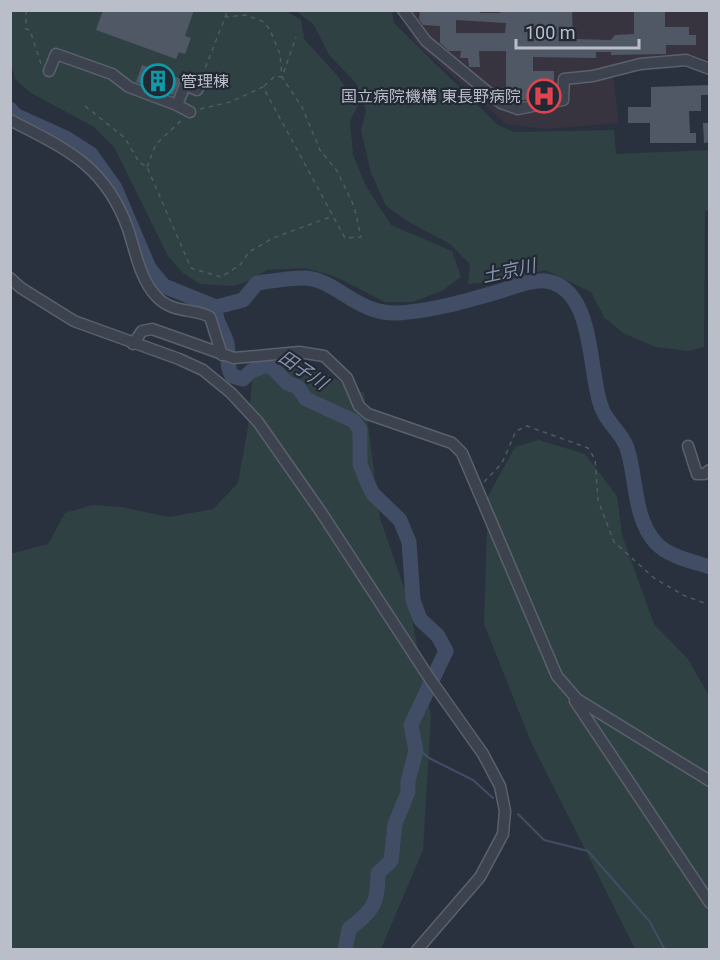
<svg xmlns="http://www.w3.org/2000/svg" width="720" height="960" font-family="Roboto,'Noto Sans JP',sans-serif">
<rect width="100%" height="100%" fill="#29313e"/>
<path fill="#373440" d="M397,11H709V60L693,56L612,68L619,123L546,129L506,124L416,43Z"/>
<g fill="#2f4143">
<path d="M284,10L301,20L304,39L337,75L358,105L350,121L353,155L366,186L391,225L452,251L461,277L442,291L413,302H385L336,277L306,268L267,270L249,281L233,286L200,284L183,273L168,256L114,147L94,127L31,93L15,79L11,63L10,11Z"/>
<path d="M296,11H392L394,23L498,125L514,132L614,130L616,154L709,150V209L705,212L704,347L689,351L655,347L623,333L604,317L591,292L545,270L505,281L468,284L470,264L450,244L409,222L386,206L371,173L361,130L366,110L356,83L329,55L314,25Z"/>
<path d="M262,352L304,363L364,393L380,518L408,599L431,716L423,850L381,949H11L10,554L48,544L65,513L92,505L122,507L169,517L213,509L238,483L248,427L252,382Z"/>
<path d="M539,440L585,454L617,496L622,535L654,624L688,659L709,696V949H635L531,742L484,624L488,496L515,447Z"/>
</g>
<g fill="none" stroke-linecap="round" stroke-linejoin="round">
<g stroke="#414d65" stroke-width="2">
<path d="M416,747L429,758L473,780L493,798"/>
<path d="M518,814L544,840L588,851L650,922L665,950"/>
</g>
<g stroke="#414d65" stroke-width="15">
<path d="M10,109L15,115L66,138L91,154L115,188L149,268L164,286L216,307"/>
<path d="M216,307C214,320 223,330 227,343C230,355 225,364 232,376L243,379L251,371L266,365L273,368L287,383L298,387L306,399L354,421L360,430V464L367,482L373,494L400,520L409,542L413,600L420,619L438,636L446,651L411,725L416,751L408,781V792L395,824L391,861L378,873C378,905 373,910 349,929L345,950"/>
<path d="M216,307L243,300L257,283C273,281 292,277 307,278C339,282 358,315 399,313C432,311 466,301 497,292C511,288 531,279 546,281C595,288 588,371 601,406C606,423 621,431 627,448C637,478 633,518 656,543C669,557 692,561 710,567"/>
</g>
</g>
<g fill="#505866" fill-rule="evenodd">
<path d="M103,10H194L185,36L191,38L185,54L179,52L176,59L96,30Z"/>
<path d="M480,10V13H500L502,10H572L573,39L611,40L615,35L634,34V10H665V27H689V35H696V45H666V54L611,55V52H596V58L533,57V71H554V91H532V99L518,101L506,97V51H479L480,67H469L468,58H460L461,51H449L440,43V26L423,25L419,19L420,11ZM456,20L506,23L505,33H456Z"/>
<path d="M142,65L181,79L173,95L136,82Z"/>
<path d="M710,85V95H701V111H689L690,133H696V143H650V123H628V107H651V87Z"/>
<path d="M703,123H710V142L704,143Z"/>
</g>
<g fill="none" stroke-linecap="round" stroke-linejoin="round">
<g stroke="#5b616c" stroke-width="13">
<g id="minor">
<path d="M403,10L426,41L501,103L518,109L563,100L564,79L593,76L640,64L686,60L710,69"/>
<path d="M49,71L56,54L112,74L129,87L177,105L185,85L197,90L199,86"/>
<path d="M177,105L190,112"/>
<path d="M10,120C66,149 105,165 128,229C135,250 140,279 156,296C172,314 195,308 210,317L222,355"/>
<path d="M10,278L21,288L74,321L179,359L203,370L231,393L258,422L321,512L430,679L483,754L500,786L505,811L503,834L480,877L417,950"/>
<path d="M133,344L142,331L152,329L234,358L299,352L324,356L347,378L359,406L368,414L452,443L462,453L557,676L577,699L710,781"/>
<path d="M688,446L697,474H704L710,470"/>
<path d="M575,701L710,903"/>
</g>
</g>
<g stroke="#4d5c60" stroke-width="1.5" stroke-dasharray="4.5 4.5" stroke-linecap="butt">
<path d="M26,10V29L30,30L41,64"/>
<path d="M202,76L228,10"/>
<path d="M264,86L275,76L282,77L296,37"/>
<path d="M85,106L125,138L139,162L147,167L191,268L221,277L240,265L249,252L273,238L333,216"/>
<path d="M200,109L230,102L263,87L345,238L361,237L354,206L337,171L320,150L302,107L282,77L280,54L270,30L264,22L246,15L226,17"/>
<path d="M147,167L156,144L183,119"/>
<path d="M484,482L502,463L516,431L527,426L588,448L595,459L598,500L614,542L654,578L685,596L710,605"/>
</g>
<use href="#minor" stroke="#3d434e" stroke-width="10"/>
</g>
<defs>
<g id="building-ring" transform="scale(1.725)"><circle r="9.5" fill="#222834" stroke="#0f9aa8" stroke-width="1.5"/><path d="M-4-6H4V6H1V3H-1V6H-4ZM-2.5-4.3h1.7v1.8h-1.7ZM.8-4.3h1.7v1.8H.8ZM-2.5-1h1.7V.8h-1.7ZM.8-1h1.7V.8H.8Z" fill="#0f9aa8"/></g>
<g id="hospital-ring" transform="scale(1.725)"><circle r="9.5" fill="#222834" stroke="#e0444e" stroke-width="1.5"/><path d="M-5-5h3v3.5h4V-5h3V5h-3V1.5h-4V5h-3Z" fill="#e0444e"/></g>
</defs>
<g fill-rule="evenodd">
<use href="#building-ring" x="158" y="81"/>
<use href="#hospital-ring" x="544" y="96"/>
</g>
<g text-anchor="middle" stroke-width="4.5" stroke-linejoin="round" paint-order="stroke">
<g font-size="16" fill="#babec9" stroke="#222834" text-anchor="start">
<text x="181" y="87">管理棟</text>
<text x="521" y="102" text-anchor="end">国立病院機構 東長野病院</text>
</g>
<g font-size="18" font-style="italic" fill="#8593ac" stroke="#222834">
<text transform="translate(509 271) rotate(-12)" y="6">土京川</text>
<text transform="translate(303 370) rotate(34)" y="6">田子川</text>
</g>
</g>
<rect width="720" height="960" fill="none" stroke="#babec9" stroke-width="24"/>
<path d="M516 39v9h123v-9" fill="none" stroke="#babec9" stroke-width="3"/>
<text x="525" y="39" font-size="18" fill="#babec9" stroke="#222834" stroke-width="4.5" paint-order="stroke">100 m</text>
</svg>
